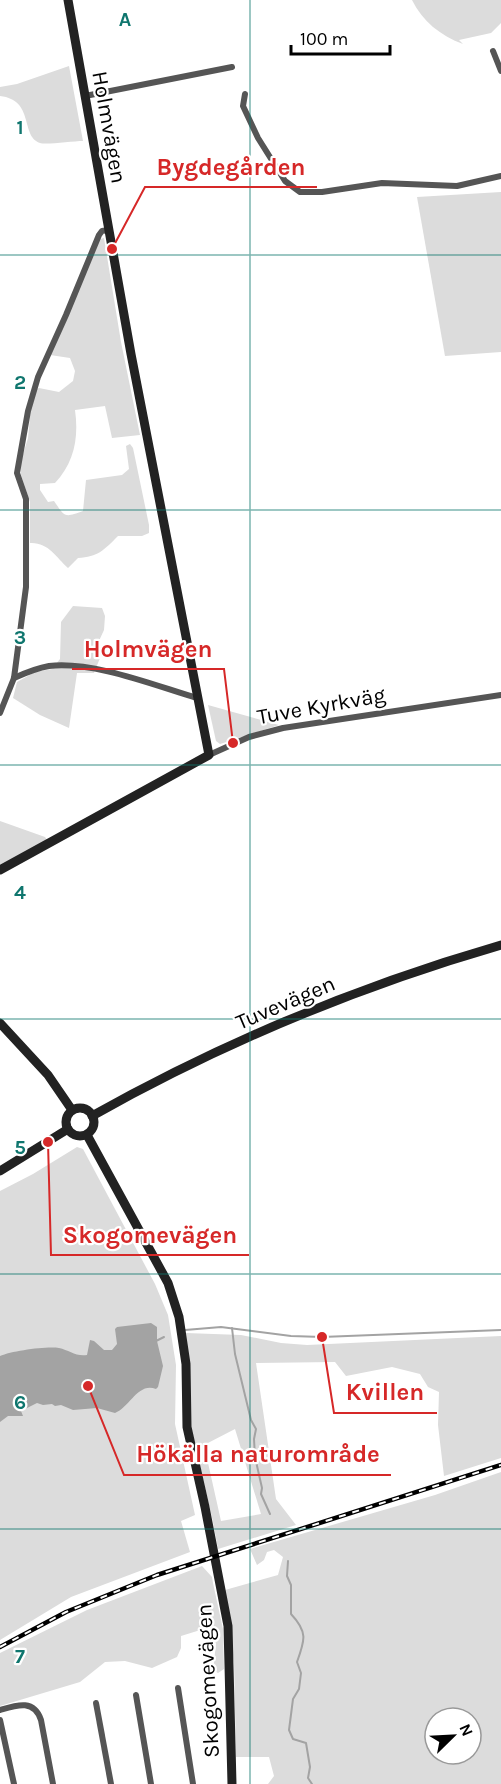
<svg xmlns="http://www.w3.org/2000/svg" width="501" height="1784" font-family="Karla,sans-serif">
<rect width="100%" height="100%" fill="#fff"/>
<g fill="#dcdcdc" fill-rule="evenodd">
<path d="M412,0H501V23L491,33L459,40L463,44C441,36 422,21 412,0Z"/>
<path d="M69,66L83,141C73,141 46,145 40,143C20,136 35,100 0,96V87L17,84Z"/>
<path d="M501,192V352L445,356L417,197Z"/>
<path d="M104,238L121,342L140,435L112,438L105,406L75,410C79,438 74,463 55,483L40,484V490L48,502L54,501C65,517 64,518 83,511L86,480L122,475L129,469L126,446L130,444L133,448L149,525V533L142,536H118C104,550 98,557 78,558L68,568C56,557 48,542 30,543V502L21,475L20,464L28,438L31,406L35,390L39,388L59,392L73,381L75,371L70,358L50,355L100,239Z"/>
<path d="M73,606L102,608L105,616L104,630L98,643L100,658L94,673H77L69,728L40,715L13,698L17,682L35,672L52,669L60,659L61,622Z"/>
<path d="M208,705L279,725L220,744L216,741Z"/>
<path d="M0,821L45,837L47,840L0,867Z"/>
<path d="M77,1147L83,1149L155,1284L168,1315L176,1365L175,1424L195,1515L181,1521L190,1552L71,1597L0,1640V1191L33,1174Z"/>
<path d="M186,1333L241,1335L281,1343L307,1345L501,1336V1458L444,1476L438,1425L439,1392L428,1387L420,1374L392,1367L346,1376L335,1362L256,1363L276,1499L296,1525L218,1549L213,1522L191,1426ZM235,1429L261,1514L221,1521L204,1445Z"/>
<path d="M501,1472V1784H268L274,1776L269,1757H236L234,1663L225,1590L278,1575L283,1557L274,1550L267,1552L264,1560L257,1565L250,1549L435,1495ZM435,1718H471V1754H435Z"/>
<path d="M202,1566L212,1577L213,1583L223,1629L224,1669L218,1673L213,1670L216,1644L210,1627L181,1636V1648L177,1657L152,1668L125,1661L105,1662L80,1682L0,1706V1653L87,1610Z"/>
</g>
<path fill="#a3a3a3" d="M151,1323L157,1327V1341L163,1366L158,1387L156,1389C138,1382 130,1407 115,1413L97,1408L73,1410L61,1405L55,1406L52,1404L43,1405L37,1403L21,1411L23,1416H8L0,1422V1356C12,1351 46,1346 59,1348C69,1350 76,1357 87,1355L90,1340L94,1341L104,1350H112L117,1344L115,1329L117,1327Z"/>
<g fill="none" stroke-linecap="round" stroke-linejoin="round">
<g stroke="#a3a3a3" stroke-width="2">
<path d="M232,1328L235,1354L251,1420L256,1429L254,1439L255,1457L262,1488L261,1494L270,1514"/>
<path d="M185,1330L221,1327L291,1336L322,1337L501,1330"/>
<path d="M156,1341L164,1337"/>
<path d="M288,1561L287,1576L291,1585V1614C308,1632 305,1640 297,1662L301,1673L299,1689L293,1699L289,1730L293,1739L306,1743L310,1767L308,1778L312,1784"/>
</g>
<g stroke="#555" stroke-width="6">
<path d="M493,51L501,71"/>
<path d="M245,94L243,106L258,138L285,181L300,192H322L382,183L457,186L501,176"/>
<path d="M85,96L232,67"/>
<path d="M14,678C25,673 37,668 49,666C94,661 153,685 197,698"/>
<path d="M0,713L14,678L26,587V499L17,473L28,411L38,377L66,315L99,235L102,231L108,230"/>
<path d="M209,755L249,737L283,728L501,695"/>
<path d="M178,1688L193,1784"/>
<path d="M136,1695L151,1784"/>
<path d="M96,1703L111,1784"/>
<path d="M0,1710C17,1705 34,1699 41,1720L53,1784"/>
<path d="M0,1720L14,1784"/>
</g>
<g stroke="#222" stroke-width="9">
<path d="M0,870L209,755L131,354L68,0"/>
<path d="M0,1023L48,1075L72,1110"/>
<circle cx="80" cy="1122" r="14"/>
<path d="M92,1116C222,1043 359,986 501,945"/>
<path d="M87,1135L168,1283L179,1317L186,1364L187,1427L205,1507L228,1626L232,1784"/>
<path d="M0,1171L68,1129"/>
</g>
<g stroke="#000" stroke-width="4.5">
<path id="rail" d="M0,1647L66,1612L157,1575L501,1465"/>
</g>
<use href="#rail" stroke="#fff" stroke-width="2" stroke-dasharray="7" stroke-linecap="butt"/>
</g>
<path fill="none" stroke="#0f766e" stroke-width="1.5" stroke-opacity="0.55" d="M250,0V1784M0,255H501M0,510H501M0,765H501M0,1019H501M0,1274H501M0,1529H501"/>
<g text-anchor="middle" stroke-width="4.5" stroke-linejoin="round" paint-order="stroke">
<g font-size="22" fill="#000" stroke="#fff">
<text transform="translate(110 127) rotate(80)" y="8">Holmvägen</text>
<text transform="translate(321 705) rotate(-10)" y="8">Tuve Kyrkväg</text>
<text transform="translate(285 1002) rotate(-23)" y="8">Tuvevägen</text>
<text transform="translate(207 1681) rotate(-93)" y="8">Skogomevägen</text>
</g>
</g>
<g font-size="20" text-anchor="middle" font-weight="bold" fill="#0f766e" stroke="#fff" stroke-width="4.5" stroke-linejoin="round" paint-order="stroke">
<text x="125" y="26">A</text>
<text x="20" y="134">1</text>
<text x="20" y="389">2</text>
<text x="20" y="644">3</text>
<text x="20" y="899">4</text>
<text x="20" y="1154">5</text>
<text x="20" y="1409">6</text>
<text x="20" y="1663">7</text>
</g>
<path fill="none" stroke="#d62828" stroke-width="2" d="M112 249L145 187H317M233 743L224 669H72M48 1142L51 1255H249M322 1337L334 1413H437M88 1386L124 1475H391"/>
<g fill="#d62828" stroke="#fff" stroke-width="2">
<circle cx="112" cy="249" r="6"/>
<circle cx="233" cy="743" r="6"/>
<circle cx="48" cy="1142" r="6"/>
<circle cx="322" cy="1337" r="6"/>
<circle cx="88" cy="1386" r="6"/>
</g>
<g font-size="24" text-anchor="middle" font-weight="bold" fill="#d62828" stroke="#fff" stroke-width="4.5" stroke-linejoin="round" paint-order="stroke">
<text x="231" y="175">Bygdegården</text>
<text x="148" y="657">Holmvägen</text>
<text x="150" y="1243">Skogomevägen</text>
<text x="385" y="1400">Kvillen</text>
<text x="258" y="1462">Hökälla naturområde</text>
</g>
<g transform="translate(453 1736) rotate(66)"><circle r="28" fill="#ffffff" stroke="#999999" stroke-width="1.5"/>
<path d="M0-4.5L10 22L0 15L-10 22Z" fill="#000000"/>
<text y="-9" font-size="16" font-weight="bold" text-anchor="middle" fill="#000000">N</text>
</g>
<path d="M291 45v9h99v-9" fill="none" stroke="#000000" stroke-width="3"/>
<text x="300" y="45" font-size="18" fill="#000000" stroke="#ffffff" stroke-width="4.5" paint-order="stroke">100 m</text>
</svg>
